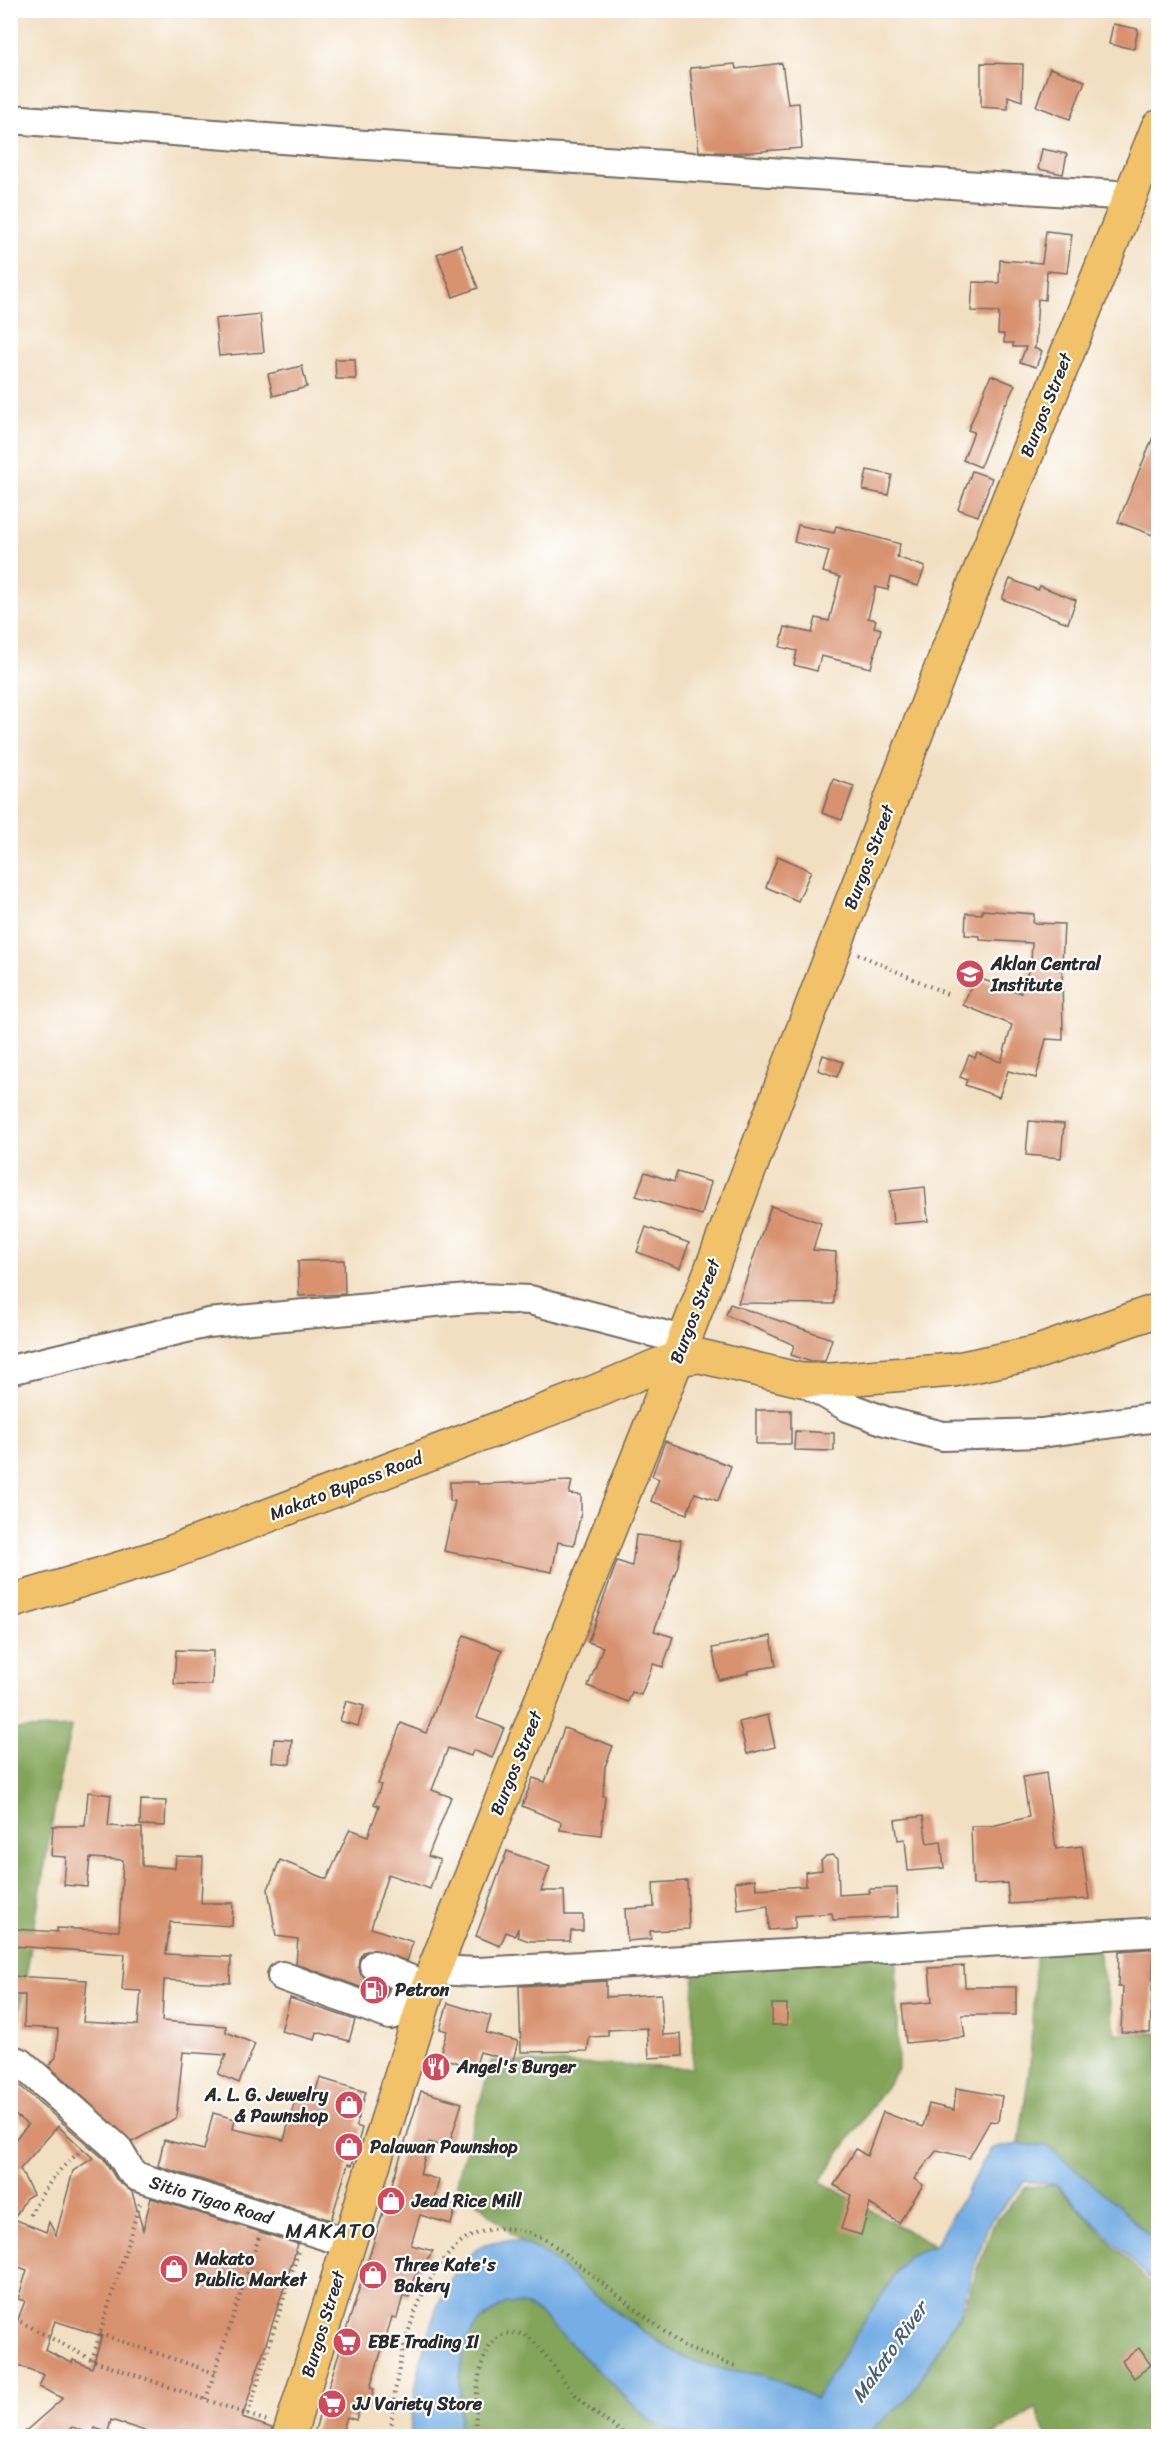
<svg xmlns="http://www.w3.org/2000/svg" width="1169" height="2447" font-family="Sriracha,sans-serif">
<rect width="100%" height="100%" fill="#fff"/>
<filter id="ink" filterUnits="userSpaceOnUse"><feTurbulence type="fractalNoise" baseFrequency=".0167" numOctaves="2"/><feDisplacementMap in="SourceGraphic" scale="12" xChannelSelector="R" yChannelSelector="G"/><feConvolveMatrix kernelMatrix="1 2 1 2 8 2 1 2 1" color-interpolation-filters="sRGB"/></filter>
<filter id="wash" filterUnits="userSpaceOnUse"><feTurbulence type="fractalNoise" baseFrequency=".008" numOctaves="4" result="noise"/><feDisplacementMap in="SourceGraphic" scale="24" xChannelSelector="R" yChannelSelector="G"/><feGaussianBlur stdDeviation="1.35" result="paint"/><feColorMatrix in="noise" values="0 0 0 0 0 0 0 0 0 0 0 0 0 0 0 0 0 1.4 0 .05"/><feComposite in="paint" operator="in"/></filter>
<g filter="url(#wash)">
<rect width="100%" height="100%" fill="#f2dfc1"/>
<g fill="#83a55a" stroke="#576842" stroke-width="1.5">
<path d="M71,1727L54,1811L16,2035L11,2044V1730Z"/>
<path d="M1097,1947L1116,2034L1158,2033V2245L1125,2211L1019,2144L1030,2064L1036,1949Z"/>
<path d="M896,1954L898,2069L820,2181L935,2246L907,2256L815,2399L794,2386L762,2375L722,2370L692,2361L659,2342L592,2293L553,2260L523,2244L456,2183L492,2061L692,2068L694,1972Z"/>
<path d="M1056,2185L1158,2292V2436H1047L1036,2408L992,2436H863L909,2398L964,2308L994,2223L1026,2187Z"/>
<path d="M506,2303L528,2306L538,2312L651,2422L687,2436H460C460,2408 456,2354 473,2330C481,2319 495,2311 506,2303Z"/>
</g>
<path fill="#74ade4" stroke="#506c88" stroke-width="1.5" d="M1019,2144L1047,2146L1125,2211L1158,2245V2287L1057,2185L1025,2181L989,2223L959,2314L909,2398L863,2436H686L651,2422L538,2312L528,2306L506,2303C495,2310 481,2319 473,2330C456,2354 460,2408 460,2436H410C413,2382 439,2219 522,2243C550,2252 571,2276 592,2293C618,2313 646,2335 674,2351C708,2371 726,2368 761,2375C781,2379 798,2389 815,2399L907,2256L935,2245L991,2149Z"/>
<g id="blocks">
<g fill="#d8926f" fill-rule="evenodd">
<path d="M1113,24L1138,29L1134,49L1109,44Z"/>
<path d="M782,63L788,104L799,103L802,148L737,153L699,151L690,68L735,64L736,69Z"/>
<path d="M981,63L1023,64L1022,101L1008,96V109L981,107Z"/>
<path d="M1050,68L1085,81L1070,119L1036,106Z"/>
<path d="M1042,149L1067,154L1063,174L1038,169Z"/>
<path d="M1046,231L1072,234L1067,273L1047,271L1045,300L1038,299L1035,348H1033L1042,351L1036,367L1020,362L1026,347H1013V343H1004V334H998L999,312L971,311L973,282L999,283L1000,260L1042,263Z"/>
<path d="M461,245L478,288L453,297L437,254Z"/>
<path d="M260,314L264,352L219,356L215,319Z"/>
<path d="M335,359H355L356,379H336Z"/>
<path d="M302,366L307,387L273,396L268,374Z"/>
<path d="M991,375L1015,385L1006,404L1005,403L980,467L963,460L974,432L968,430Z"/>
<path d="M1158,425V537L1118,522Z"/>
<path d="M867,470L892,475L888,495L863,490Z"/>
<path d="M972,471L992,478L978,516L958,509Z"/>
<path d="M798,525L834,533L836,526L900,544L897,557L925,567L918,586L891,577L888,590L876,587L868,618L876,620L874,627L881,629L871,668L821,656L817,671L794,665L797,651L780,647L785,627L812,633L816,618L829,621L840,577L823,572L829,551L794,542Z"/>
<path d="M1010,579L1038,590L1040,586L1076,600L1068,623L1002,599Z"/>
<path d="M833,779L854,786L842,820L822,813Z"/>
<path d="M778,856L811,871L798,901L766,887Z"/>
<path d="M982,910L1034,914L1033,923L1064,924L1062,964L1063,1040L1046,1039L1036,1078L1008,1071L999,1097L965,1085L967,1080L960,1077L969,1055L975,1058L977,1053L1001,1062L1012,1025L963,1005L975,977L1021,993L1031,962L1032,943L980,940V936L965,935L966,913L982,914Z"/>
<path d="M823,1055L843,1062L837,1077L818,1070Z"/>
<path d="M1029,1121L1064,1124L1061,1158L1026,1155Z"/>
<path d="M645,1172L674,1182L677,1172L711,1182L702,1215L636,1196Z"/>
<path d="M925,1187L928,1221L893,1224L890,1191Z"/>
<path d="M771,1206L821,1223L813,1250L836,1252L834,1304L738,1303Z"/>
<path d="M646,1227L689,1243L680,1268L637,1252Z"/>
<path d="M344,1260L345,1294L299,1296L298,1261Z"/>
<path d="M730,1304L832,1339L825,1361H809L791,1355L794,1345L726,1315Z"/>
<rect x="756" y="1410" width="35" height="34"/>
<path d="M795,1431L834,1433V1451L794,1450Z"/>
<path d="M665,1441L731,1466L718,1501L695,1493L687,1514L651,1501L659,1479L652,1476Z"/>
<path d="M572,1481L569,1494L581,1495V1513L574,1545L558,1542L552,1572L444,1551L455,1501H450V1482H478V1484Z"/>
<path d="M636,1535L681,1540L678,1565L654,1631L673,1637L663,1667L653,1664L641,1695L632,1692L628,1702L588,1686L603,1647L588,1642L617,1561L632,1566Z"/>
<path d="M464,1635L502,1650L477,1718L504,1728L492,1758L473,1750L471,1756L448,1748L432,1790L451,1797L428,1856L440,1860L430,1889L388,1874L371,1928L413,1942L407,1961L372,1949L363,1952L359,1959L358,1967L361,1975L367,1980L388,1988L385,1996L296,1964L298,1939L276,1936L268,1889L280,1860L327,1879L350,1829L368,1836L379,1806L374,1804L381,1785L378,1784L401,1723L426,1733Z"/>
<path d="M771,1636L776,1666L747,1671L748,1673L719,1680L712,1648Z"/>
<path d="M176,1650L213,1651L212,1685L174,1684Z"/>
<path d="M346,1701L364,1706L358,1726L340,1721Z"/>
<path d="M768,1715L775,1747L747,1754L739,1722Z"/>
<path d="M564,1728L613,1746L605,1767L603,1796H605L601,1835L560,1830L561,1822L522,1806L533,1778L545,1782Z"/>
<path d="M274,1739L292,1740L290,1764L272,1762Z"/>
<path d="M1046,1773L1056,1849L1082,1846L1089,1899L1009,1904L1007,1883L973,1885L971,1826H992L1029,1817L1023,1777Z"/>
<path d="M88,1792L111,1795L108,1826L142,1828V1866L175,1868L176,1856L203,1857L201,1903H233L232,1926L170,1922L166,1954L231,1957L230,1983L164,1980L162,2021L226,2026V2032L255,2044L239,2083L218,2074L226,2055L183,2052L176,2118L132,2142L49,2066L56,2057L58,2029L24,2027L25,1995H10V1976L87,1980L83,2022L138,2025L141,1991L122,1990L125,1954L14,1946L16,1929L57,1932V1928L119,1931L123,1860L90,1858L87,1887L64,1885L66,1857L51,1856L53,1826H85Z"/>
<path d="M141,1800L166,1801L165,1826L140,1825Z"/>
<path d="M923,1816L927,1843L941,1841L944,1868L908,1871L905,1839L898,1840L895,1820Z"/>
<path d="M507,1851L550,1867L541,1891H564L565,1915H583V1931H571L570,1941H529L518,1937V1928L515,1936L506,1932L500,1946L476,1936Z"/>
<path d="M833,1855L838,1859L839,1895L870,1893L869,1889L897,1888L898,1917L833,1920L832,1913L795,1916V1928L769,1930L768,1906L738,1910L735,1882L755,1879L756,1889L806,1886L805,1872L822,1870L821,1861L826,1856Z"/>
<path d="M687,1881L689,1929L650,1931L651,1939L627,1941L625,1909L654,1907L653,1883Z"/>
<path d="M1148,1949H1154L1150,2033L1121,2032L1123,1987H1118L1119,1951Z"/>
<path d="M964,1966L965,1987H1016V2015H962L965,2037L906,2043L902,2005L932,2002L929,1968Z"/>
<path d="M606,1981V1997L661,1994L663,2035L681,2034L682,2056L649,2058L647,2028L608,2030V2036L589,2037L588,2051L521,2052L519,1986Z"/>
<path d="M290,1998L355,2020L349,2041L317,2032L315,2040L281,2031Z"/>
<path d="M448,2003L491,2016L486,2033L518,2041L513,2061L480,2052L475,2068L439,2057L447,2031L440,2029Z"/>
<rect x="772" y="2004" width="15" height="21"/>
<path d="M10,2077L104,2159L116,2179L132,2192L143,2230L151,2198L298,2244L242,2418L272,2428L271,2436H160L111,2420L108,2432L94,2428L92,2434L72,2427L61,2436H20L63,2398L39,2387L44,2375L10,2362V2340L25,2301L18,2299L27,2270L10,2264V2145L28,2125L10,2111ZM58,2126L93,2158L73,2171L56,2235L49,2222L46,2232L14,2219L26,2198L33,2194L20,2169ZM55,2321L102,2336L92,2368L73,2360L72,2363L45,2350Z"/>
<path d="M320,2078L366,2092L356,2126L362,2128L352,2165L348,2164L331,2220L158,2166L164,2140L204,2150L213,2113L235,2119L233,2129L284,2140L297,2093L313,2099Z"/>
<path d="M956,2088L1002,2096L998,2122L990,2121L969,2158L937,2150L914,2179L923,2185L899,2223L870,2204L861,2235L841,2229L851,2195L834,2185L856,2149L867,2156L883,2112L923,2127L929,2104L954,2110Z"/>
<path d="M421,2091L462,2103L448,2148L429,2142L420,2174L439,2180L434,2199L456,2206L451,2224L420,2215L411,2245L433,2251L414,2278L409,2297L403,2296L397,2318L392,2317L370,2388L374,2389L367,2411L359,2409L356,2420L347,2417L341,2436H313Z"/>
<path d="M1139,2348L1151,2365L1134,2378L1122,2361Z"/>
</g>
</g>
</g>
<g filter="url(#ink)">
<use href="#blocks" fill-opacity="0" stroke="#716a60" stroke-width="1.5"/>
<g fill="none" stroke-linecap="round" stroke-linejoin="round">
<g stroke="#716a60" stroke-width="32">
<g id="minor">
<path d="M10,119L336,143L1131,196"/>
<path d="M10,1370L208,1323L479,1298L530,1300L683,1340"/>
<path d="M801,1380L848,1407L885,1421L943,1436L1041,1433L1158,1417"/>
<path d="M434,1970L479,1972L1158,1932"/>
<path d="M282,1976L390,2015L396,2013L409,1979L374,1965"/>
<path d="M10,2059L21,2063L117,2148L130,2170L138,2177L349,2243"/>
</g>
</g>
<g stroke="#716a60" stroke-width="36">
<g id="major">
<path d="M10,1602L164,1555L597,1391L656,1366L677,1359L700,1356L801,1380H832L953,1370L1035,1353L1158,1310"/>
<path d="M289,2436L434,1970L677,1359L947,653L1158,127"/>
</g>
</g>
<g stroke="#716a60" stroke-width="4" stroke-dasharray="1.5 4.5" stroke-linecap="butt">
<path d="M858,954L947,994"/>
<path d="M30,2215C46,2186 57,2169 84,2149"/>
<path d="M10,2316L92,2360L267,2421"/>
<path d="M100,2334L215,2373"/>
<path d="M92,2360L140,2203"/>
<path d="M206,2399L259,2237"/>
<path d="M248,2414L298,2252"/>
<path d="M391,2436C393,2355 434,2176 551,2243L684,2347L738,2367"/>
<path d="M476,2436C475,2411 474,2339 509,2333C514,2333 522,2333 527,2336C542,2347 559,2375 571,2390C588,2409 607,2423 629,2436"/>
</g>
<use href="#minor" stroke="#fff" stroke-width="28"/>
<use href="#major" stroke="#f2c26a" stroke-width="33"/>
</g>
</g>
<defs>
<g id="school-disc" transform="scale(1.5)"><circle r="9.5" fill="#d1495b" stroke="#fff"/><path d="M0-5L7-2L0 1L-7-2ZM-4 1L0 2.5L4 1V4Q0 6-4 4Z" fill="#fff"/></g>
<g id="fuel-disc" transform="scale(1.5)"><circle r="9.5" fill="#d1495b" stroke="#fff"/><path d="M-5.5-6h7V0h2V4h1.3V-2.5L3-4.5l.8-.8L6-3V5H2.5V1h-1V6h-7ZM-4.2-4.7v3.2H.2V-4.7Z" fill="#fff"/></g>
<g id="restaurant-disc" transform="scale(1.5)"><circle r="9.5" fill="#d1495b" stroke="#fff"/><path d="M-5-6h1v4h1v-4h1v4h1v-4h1v5L-1.5 .5V6h-2V.5L-5-1ZM5-6V6H3V1.5H1.5Q1.5-4 5-6Z" fill="#fff"/></g>
<g id="shop-disc" transform="scale(1.5)"><circle r="9.5" fill="#d1495b" stroke="#fff"/><path d="M-5-2.5h2.3a2.7 3.5 0 0 1 5.4 0H5L5.5 6h-11ZM-1.5-2.5h3a1.5 2.3 0 0 0-3 0Z" fill="#fff"/></g>
<g id="supermarket-disc" transform="scale(1.5)"><circle r="9.5" fill="#d1495b" stroke="#fff"/><path d="M-6-5.5h2.5l.6 2H6L4.5 2H-2.5L-4.4-4H-6ZM-1.5 3.2a1.3 1.3 0 1 0 .1 0ZM3 3.2a1.3 1.3 0 1 0 .1 0Z" fill="#fff"/></g>
</defs>
<g fill-rule="evenodd">
<use href="#school-disc" x="970" y="974"/>
<use href="#fuel-disc" x="374" y="1990"/>
<use href="#restaurant-disc" x="436" y="2067"/>
<use href="#shop-disc" x="349" y="2105"/>
<use href="#shop-disc" x="349" y="2147"/>
<use href="#shop-disc" x="391" y="2201"/>
<use href="#shop-disc" x="174" y="2269"/>
<use href="#shop-disc" x="373" y="2275"/>
<use href="#supermarket-disc" x="347" y="2342"/>
<use href="#supermarket-disc" x="332" y="2404"/>
</g>
<g text-anchor="middle" stroke-width="4.5" stroke-linejoin="round" paint-order="stroke">
<g font-size="18" fill="#2b2b2b" stroke="#fff">
<text transform="translate(1046 405) rotate(-68)" y="6">Burgos Street</text>
<text transform="translate(869 857) rotate(-69)" y="6">Burgos Street</text>
<text transform="translate(695 1311) rotate(-69)" y="6">Burgos Street</text>
<text transform="translate(346 1486) rotate(-21)" y="6">Makato Bypass Road</text>
<text transform="translate(516 1763) rotate(-68)" y="6">Burgos Street</text>
<text transform="translate(211 2200) rotate(17)" y="6">Sitio Tigao Road</text>
<text transform="translate(323 2324) rotate(-73)" y="6">Burgos Street</text>
</g>
<g font-size="18" font-weight="bold" fill="#2b2b2b" stroke="#fff" text-anchor="start">
<text x="991" y="970">Aklan Central<tspan x="991" dy="21">Institute</tspan></text>
<text x="395" y="1996">Petron</text>
<text x="457" y="2073">Angel's Burger</text>
<text x="328" y="2101" text-anchor="end">A. L. G. Jewelry<tspan x="328" dy="21">&amp; Pawnshop</tspan></text>
<text x="370" y="2153">Palawan Pawnshop</text>
<text x="412" y="2207">Jead Rice Mill</text>
<text x="195" y="2265">Makato<tspan x="195" dy="21">Public Market</tspan></text>
<text x="394" y="2271">Three Kate's<tspan x="394" dy="21">Bakery</tspan></text>
<text x="368" y="2348">EBE Trading II</text>
<text x="353" y="2410">JJ Variety Store</text>
</g>
<g font-size="20" font-style="italic" fill="#485f75" stroke="#fff">
<text transform="translate(889 2352) rotate(-55)" y="7">Makato River</text>
</g>
<g font-size="21" letter-spacing="1.5" fill="#2b2b2b" stroke="#fff">
<text x="331" y="2238">MAKATO</text>
</g>
</g>
<rect width="1169" height="2447" fill="none" stroke="#fff" stroke-width="36"/>
</svg>
